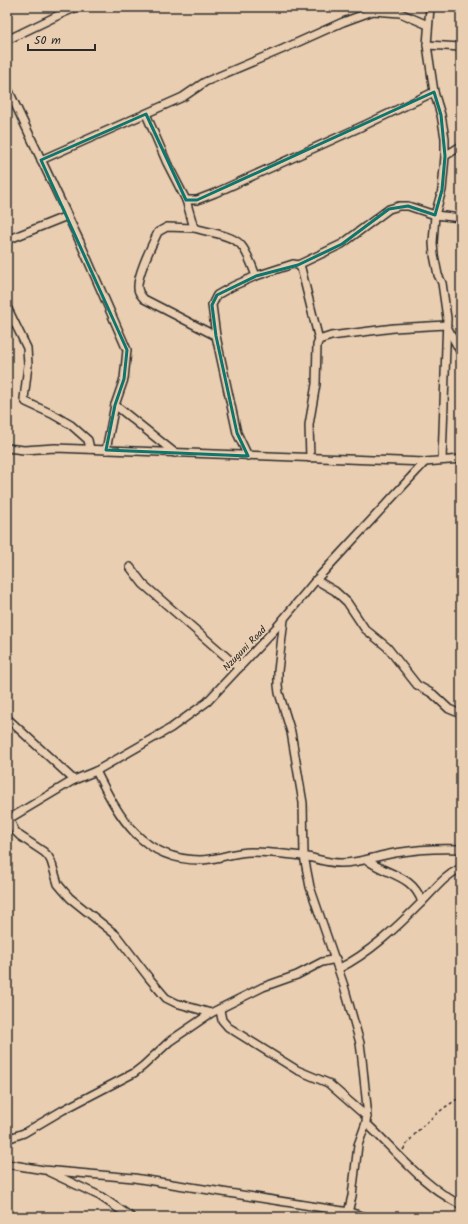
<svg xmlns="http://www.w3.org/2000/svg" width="468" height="1224" font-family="Kalam,sans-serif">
<rect width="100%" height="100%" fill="#eaceb1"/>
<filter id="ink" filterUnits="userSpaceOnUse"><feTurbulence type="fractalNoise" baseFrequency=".025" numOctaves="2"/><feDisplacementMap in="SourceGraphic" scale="8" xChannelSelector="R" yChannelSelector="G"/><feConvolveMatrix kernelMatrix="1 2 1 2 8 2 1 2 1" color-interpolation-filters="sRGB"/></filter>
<g filter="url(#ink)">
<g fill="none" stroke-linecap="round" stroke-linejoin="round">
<g stroke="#2b2b2b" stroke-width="10">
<g id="street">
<path d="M430,7L427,45L434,92L441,115L445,138V156L442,190L435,215L433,243L434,255L438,275L442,283L447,318L442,460"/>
<path d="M7,40L61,14L77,7"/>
<path d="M427,45L461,47"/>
<path d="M7,87L80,242L127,350L124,379L115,405L175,453"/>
<path d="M146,114L167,163L186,200H197L215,193L365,125L434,92"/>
<path d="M445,156L461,146"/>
<path d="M41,160L183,97L205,82L283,49L343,22L373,11L400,13L428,25"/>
<path d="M186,200L194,228C207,232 233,235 241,245C248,253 252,266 256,276"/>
<path d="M194,228L167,227L158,232C152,245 137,274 138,288C138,293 141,295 144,299L216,336"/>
<path d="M7,240L67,216"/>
<path d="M298,265L342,244L389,209L399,206H408L435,215L461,218"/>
<path d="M7,307L27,348L28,365L24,399L26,402L52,414L71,425L88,440L90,449"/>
<path d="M446,325L461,353"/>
<path d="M7,448L24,450L55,448L425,462L461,459"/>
<path d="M106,450L115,405"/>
<path d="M248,456L237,433L216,336L212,305L217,295L233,286L256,276L293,264L298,265L301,268L319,340"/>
<path d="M310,458L309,425L316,384L317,345L319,340L331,336L394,328L446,325"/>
<path d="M130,567L143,584L239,668"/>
<path d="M316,580L335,591L347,602L365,629L387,647L417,685L433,694L449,709L461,714"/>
<path d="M284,619L278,671V685L279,693L291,732L303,803L304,856L310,887L344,986L360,1043L362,1059L367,1107L366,1123L358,1145L352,1196L347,1217"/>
<path d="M7,718L74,780"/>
<path d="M96,771C119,817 142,860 200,860C217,860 233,852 251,852C268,852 285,854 302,856C316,858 327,863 341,863C360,863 376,856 395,853C418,849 437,848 461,849"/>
<path d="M9,819L15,831L20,836L44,852L48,856L51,861L58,884L63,890L70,898L116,935L149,978L166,998L176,1003L211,1013"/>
<path d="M7,820L74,780L96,771L171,728L207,702L276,628L316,580L425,462"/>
<path d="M367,860C388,876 412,874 422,902"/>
<path d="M338,969C370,953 397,927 422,902C435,889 444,876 461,868"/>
<path d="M220,1010L222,1020L228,1027L297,1070L328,1083L367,1117"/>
<path d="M366,1123C397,1152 423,1186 461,1205"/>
<path d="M7,1139L24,1133L63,1110L134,1073L143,1066L170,1041L211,1013L263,987L297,975L322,962L336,959"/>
<path d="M7,1164L44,1170L134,1178L349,1212L366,1217"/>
<path d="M49,1172L100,1196L131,1217"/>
</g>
</g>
<g stroke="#2b2b2b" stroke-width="1.5" stroke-dasharray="3 3" stroke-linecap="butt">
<path d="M454,317L461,309"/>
<path d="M403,1150C417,1128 439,1110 461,1097"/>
</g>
<use href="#street" stroke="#eaceb1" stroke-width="7"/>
</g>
</g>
<path fill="none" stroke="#0f766e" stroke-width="3" stroke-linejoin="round" d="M434,92L441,115L445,156L442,190L435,215L408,206L389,209L342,244L298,265L256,276L217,295L212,305L216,336L237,433L248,456L106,450L115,405L124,379L127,350L41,160L146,114L186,200H197Z"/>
<g text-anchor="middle" stroke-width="4" stroke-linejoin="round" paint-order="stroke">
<g font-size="10" fill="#2b2b2b" stroke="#eaceb1">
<text transform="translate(244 648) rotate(-46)" y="4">Nzuguni Road</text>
</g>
</g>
<rect width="468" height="1224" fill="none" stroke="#eaceb1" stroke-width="24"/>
<rect x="12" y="12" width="444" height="1200" fill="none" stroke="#2b2b2b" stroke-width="1.5" filter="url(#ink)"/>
<path d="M28 44v6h67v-6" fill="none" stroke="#2b2b2b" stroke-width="2"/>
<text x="34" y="44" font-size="12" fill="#2b2b2b" stroke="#eaceb1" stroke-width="3" paint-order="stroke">50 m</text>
</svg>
